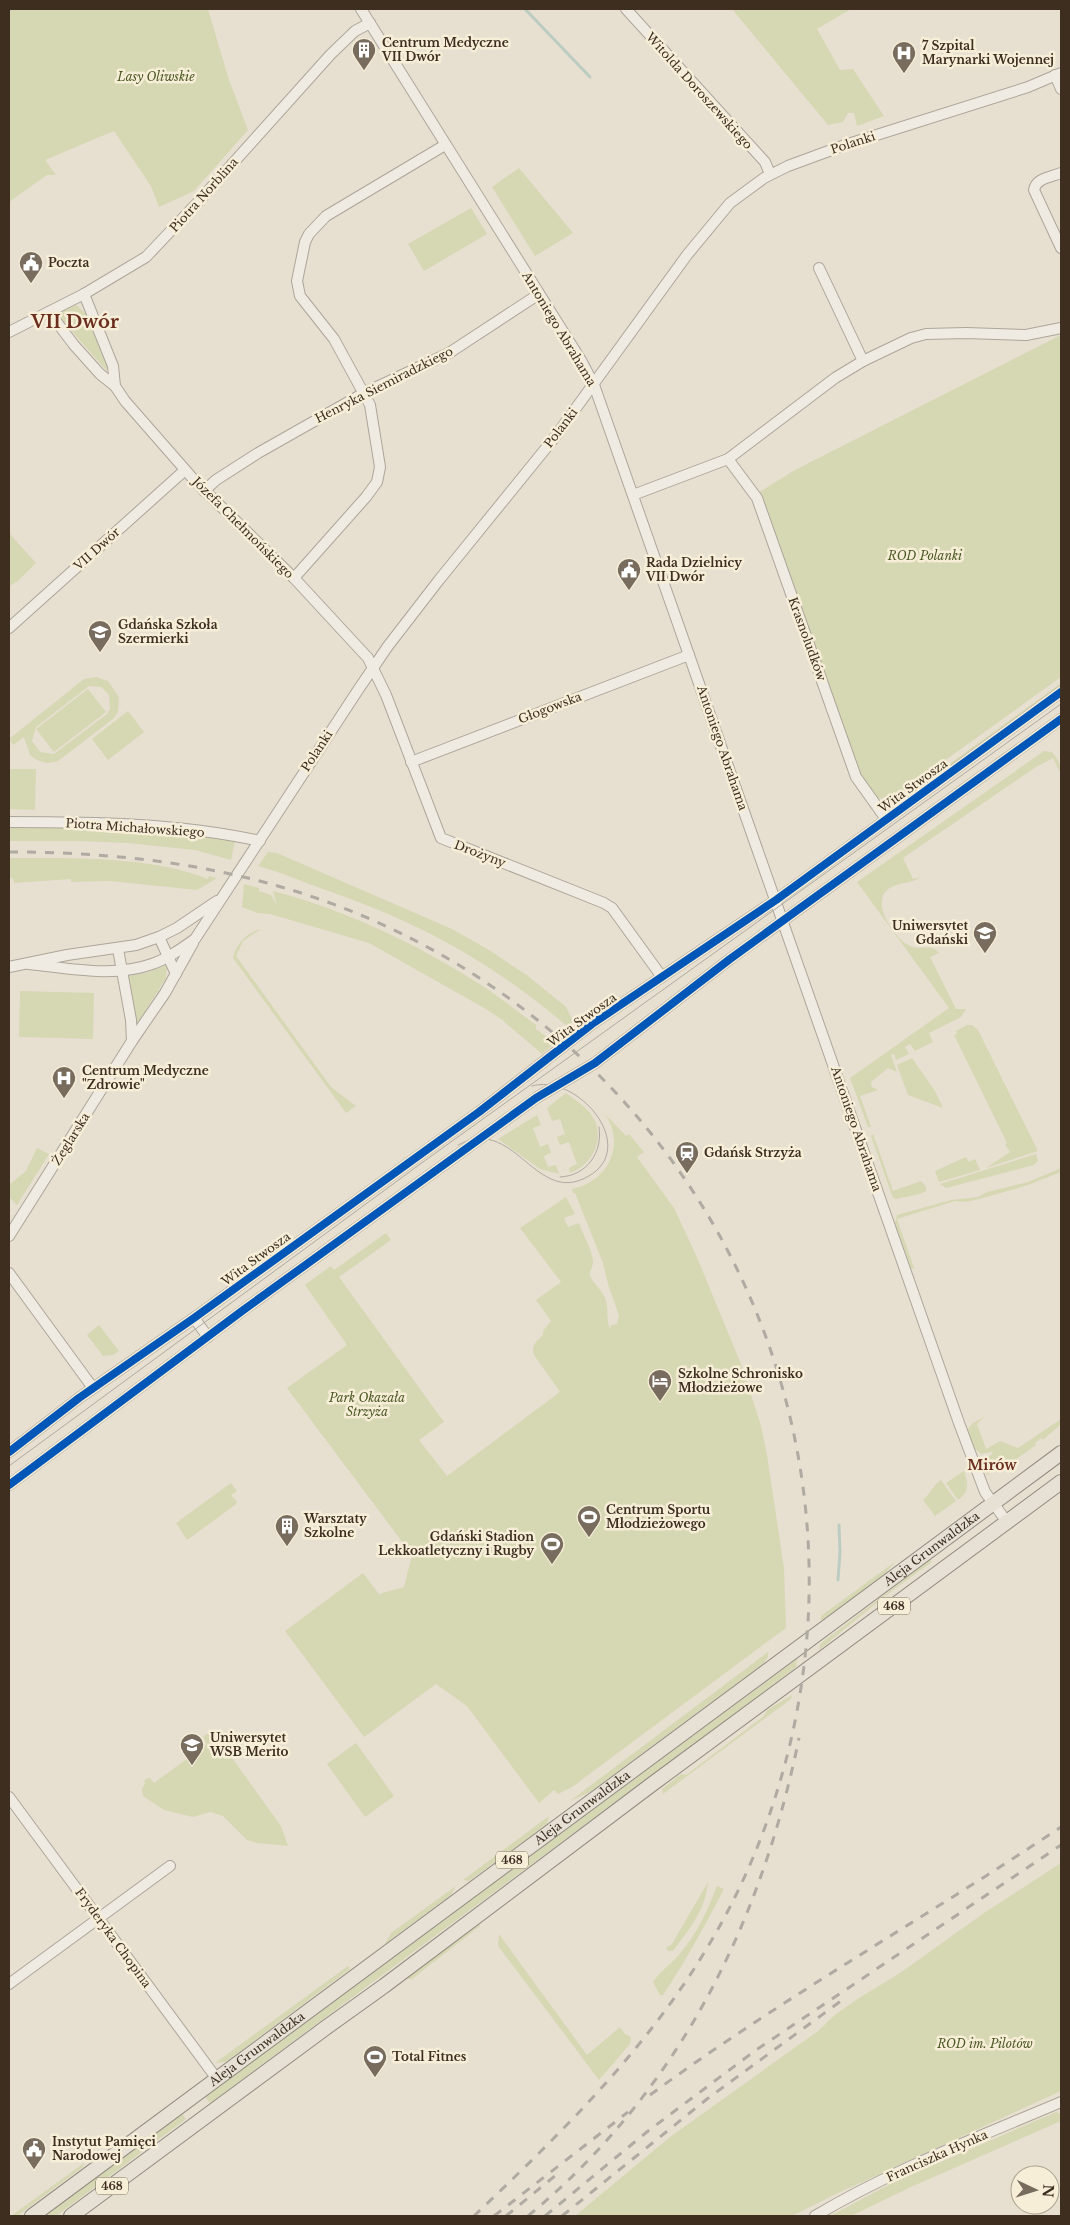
<svg xmlns="http://www.w3.org/2000/svg" width="1070" height="2225" font-family="'Libre Baskerville',serif">
<rect width="100%" height="100%" fill="#e7e0d1"/>
<g fill="#d6d7b3" fill-rule="evenodd">
<path d="M9,9H208L228,77L248,130L194,191L159,207L151,186L114,131L45,160L56,175H47L9,202Z"/>
<path d="M732,9H851L817,29L840,70L853,69L884,116L857,126L854,113H848L843,122L828,125Z"/>
<path d="M519,168L573,233L535,256L492,187Z"/>
<path d="M471,208L487,234L424,271L408,244Z"/>
<path d="M76,305L85,313L108,369L106,370L61,319L62,311Z"/>
<path d="M1061,335V677L890,800L877,798L858,772L758,493L795,470Z"/>
<path d="M9,533L36,563L18,581L9,586Z"/>
<path d="M96,677L108,681L119,697L118,712L113,719L58,761C48,765 38,762 30,755L24,737L13,745L9,739L84,679ZM89,686L101,687L109,695L110,709L107,714L54,754L40,752L32,741L36,727Z"/>
<path d="M1061,683V687L895,808L886,810Z"/>
<path d="M88,689L106,712L54,752L36,729Z"/>
<path d="M128,711L144,732L108,760L92,739Z"/>
<path d="M1044,751L1052,752C1058,759 1061,765 1061,774L1053,758L1036,767L903,858L913,879L921,877C912,884 895,882 886,891C872,906 896,940 910,946C921,951 931,943 939,953L930,957L956,1009H966L961,1017L929,1033L933,1042L915,1051L910,1044L905,1047L909,1054L896,1060L894,1054L891,1055L897,1072L888,1068L871,1082L872,1087L878,1090L860,1096L871,1127H868L850,1078L949,1008L857,882Z"/>
<path d="M9,769H36L35,810L9,809Z"/>
<path d="M9,826L151,830L197,840L198,834L235,840L231,860L195,850L127,843L79,841H9Z"/>
<path d="M268,852L277,853L452,929L489,950L528,976L566,1007L573,1021L568,1027C491,961 418,922 323,889C301,881 280,872 258,866Z"/>
<path d="M9,858C71,858 151,856 208,879L209,876L217,878L197,890L109,881L71,882V879L14,883L13,879L9,876Z"/>
<path d="M244,884L259,888V891L271,895L277,905L273,891C346,910 417,944 481,985C500,997 518,1012 536,1025V1029L555,1043L542,1054L501,1019L486,1009L369,943L270,914L257,913L242,907Z"/>
<path d="M261,929L243,941L236,956L331,1087L356,1106L346,1113L233,958C236,944 247,932 261,929Z"/>
<path d="M167,965L166,978L137,1024L128,976L146,973Z"/>
<path d="M20,991L94,993L93,1039L19,1037Z"/>
<path d="M967,1025H972L978,1030L1038,1151L986,1168L1010,1152L1005,1144L1007,1143L954,1035L957,1034L956,1031Z"/>
<path d="M912,1058L935,1091L943,1108L908,1095L897,1065Z"/>
<path d="M566,1093C574,1099 583,1105 590,1113C607,1134 595,1164 570,1173L569,1168L577,1164L569,1142L560,1145L557,1137L565,1134L560,1119L552,1121L547,1108Z"/>
<path d="M605,1114L626,1136L629,1134L644,1152L637,1157L674,1208L696,1255L741,1364L761,1426L767,1455L784,1568L786,1628L572,1787L558,1794L554,1790L539,1803L467,1706L436,1684L364,1737L285,1631L363,1573L379,1594L404,1587L412,1555L287,1388L347,1345L305,1285L331,1266L334,1270L386,1233L391,1240L339,1277L444,1422L419,1440L447,1476L560,1392L534,1355C531,1345 536,1342 543,1335V1331L551,1321L536,1300L561,1282L520,1228L566,1197L575,1214L564,1218L568,1227L579,1223C583,1235 591,1248 593,1260C594,1266 589,1271 590,1275C591,1281 602,1290 605,1298C609,1309 606,1319 610,1329L611,1325L617,1324L619,1316L608,1284L603,1263L575,1193H573L572,1189C608,1182 626,1145 605,1114Z"/>
<path d="M537,1115L541,1125L533,1128L540,1147L548,1144L551,1153L544,1156L548,1167L556,1165L559,1174L540,1169L498,1139Z"/>
<path d="M873,1134L893,1191L921,1181L926,1187V1191L920,1194L896,1199L893,1198L871,1136Z"/>
<path d="M37,1148L49,1154L17,1205L9,1197V1185L26,1171Z"/>
<path d="M1036,1154L1038,1161L1034,1165L946,1188L940,1184Z"/>
<path d="M966,1157L969,1162L975,1159L980,1170L939,1182L935,1171Z"/>
<path d="M1061,1168V1172L1028,1185L983,1198L966,1202L955,1201L897,1219L914,1268L916,1269L911,1268L895,1223L897,1215L951,1200L978,1197L987,1192L1028,1182Z"/>
<path d="M99,1325L119,1351L113,1355L103,1356L87,1335Z"/>
<path d="M984,1417L977,1424L986,1449L1000,1441L1018,1448L1061,1419V1424L1043,1440L1041,1438L1035,1443L1036,1445L998,1472H991L987,1475L980,1464L993,1453L992,1452L981,1454L974,1448L967,1430L973,1423Z"/>
<path d="M964,1471C968,1484 970,1491 958,1500L946,1483Z"/>
<path d="M941,1480L956,1501L935,1516L923,1500C930,1494 932,1487 941,1480Z"/>
<path d="M231,1483L237,1491L231,1495L237,1502L235,1505L187,1540L176,1523Z"/>
<path d="M930,1560L932,1562L885,1596L819,1650L820,1644Z"/>
<path d="M896,1561L882,1577L821,1621V1616Z"/>
<path d="M768,1652V1657L763,1664L590,1792L570,1801Z"/>
<path d="M797,1659L796,1667L758,1696L210,2103L205,2097Z"/>
<path d="M792,1695L791,1699L663,1794L662,1789L681,1774L686,1775L764,1716L767,1710Z"/>
<path d="M212,1730L281,1826L288,1846L257,1843L247,1840L223,1816L210,1812L193,1817L164,1810L143,1796L142,1789L145,1783L144,1781L149,1777L154,1783L207,1744L203,1737Z"/>
<path d="M356,1743L394,1796L365,1817L327,1764Z"/>
<path d="M549,1816L547,1824L469,1881L463,1880Z"/>
<path d="M1061,1863V2091L836,2194L792,2216H575L670,2137L818,2031L836,2014L859,1998L900,1973L984,1913Z"/>
<path d="M708,1882C705,1911 690,1928 673,1951H668L666,1948L672,1944Z"/>
<path d="M456,1886L451,1895L385,1944L391,1933Z"/>
<path d="M717,1886L724,1889C705,1926 685,1962 663,1995H660L653,1982C661,1970 673,1963 682,1951C698,1932 708,1909 717,1886Z"/>
<path d="M480,1924V1926L412,1979H404Z"/>
<path d="M499,1934L587,2055L620,2027L625,2034L631,2037L630,2044L599,2080L498,1946Z"/>
<path d="M348,1966L350,1969L226,2062L215,2063Z"/>
<path d="M1056,2112L1061,2114V2121L911,2187L851,2216H830L892,2183Z"/>
<path d="M182,2114L186,2119L56,2216H45Z"/>
<path d="M84,2163L83,2167L17,2216H11Z"/>
</g>
<g fill="none" stroke-linecap="round" stroke-linejoin="round">
<g stroke="#bcccc2" stroke-width="3">
<path d="M525,9L590,77"/>
<path d="M838,1580L840,1552L839,1525"/>
</g>
<g stroke="#ada599" stroke-width="12">
<g id="minor">
<path d="M361,9L582,362L594,385L959,1423L985,1492L1007,1522"/>
<path d="M626,9L765,162L770,174"/>
<path d="M1055,75L1061,89"/>
<path d="M1061,173C1051,177 1036,178 1034,190L1061,248"/>
<path d="M819,268L863,361"/>
<path d="M84,294L113,366L115,386"/>
<path d="M49,312L74,345L100,374L115,386L125,401L195,481L294,578L368,658L386,695L441,838L604,903L612,908L662,977"/>
<path d="M9,332L84,294L146,257L199,201L331,54L355,31L370,23"/>
<path d="M728,459L757,498L856,777L886,819"/>
<path d="M204,491L216,480L258,453L364,393L449,353L539,294"/>
<path d="M633,495L728,459L835,378L863,361L911,338L926,334L966,333L1026,335L1061,328"/>
<path d="M294,578L366,497L377,482L380,467L370,405L334,339L300,296L297,281L305,242L309,234L326,216L445,145"/>
<path d="M9,628L185,470"/>
<path d="M411,762L689,655"/>
<path d="M9,822C92,822 178,823 260,841"/>
<path d="M159,937L176,974"/>
<path d="M118,949L131,1020L132,1041"/>
<path d="M29,964C68,968 114,978 152,964C167,959 181,949 195,939L358,690L388,646L439,580L555,437L687,255L730,203L764,178L788,166L845,145L1028,87L1061,73"/>
<path d="M9,967L67,955L136,945L159,937L177,928L217,901"/>
<path d="M9,1236L132,1041L165,993L193,943"/>
<path d="M9,1273L93,1388"/>
<path d="M194,1318L208,1337"/>
<path d="M9,1452L79,1398L194,1318L479,1112L592,1024L776,900L1061,692"/>
<path d="M9,1485L242,1311L536,1098L595,1063L730,959L1061,719"/>
<path d="M9,1797L217,2079"/>
<path d="M9,1984L170,1866"/>
<path d="M815,2216C892,2170 979,2137 1061,2102"/>
</g>
</g>
<g stroke="#928b80" stroke-width="16">
<g id="major">
<path id="s1" d="M32,2216L1061,1453"/>
<path d="M71,2216L324,2029L384,1986L651,1785L1061,1482"/>
</g>
</g>
<use href="#minor" stroke="#efebe3" stroke-width="10"/>
<use href="#major" stroke="#e6e1d4" stroke-width="14"/>
<g stroke="#afaaa2" stroke-width="1">
<path d="M458,1145C513,1115 534,1201 583,1179C644,1152 579,1072 532,1086"/>
<path d="M560,1177C587,1176 603,1152 599,1127"/>
<path d="M9,1466L423,1162L1061,704"/>
</g>
<g stroke="#afaaa2" stroke-width="3" stroke-dasharray="9 9" stroke-linecap="butt">
<path d="M9,852C131,852 250,868 363,916C718,1067 899,1462 765,1827C705,1991 597,2099 474,2216"/>
<path d="M650,2095C782,1998 925,1918 1061,1827"/>
<path d="M494,2216L628,2112"/>
<path d="M506,2216L556,2175"/>
<path d="M528,2216C677,2093 761,1925 799,1738"/>
<path d="M545,2216L648,2131L756,2050L1061,1845"/>
<path d="M562,2216L707,2099L845,1998"/>
</g>
<g stroke="#f7eed8" stroke-width="11">
<g id="cycleway">
<path d="M9,1452L79,1398L194,1318L479,1112L592,1024L776,900L1061,692"/>
<path d="M9,1485L242,1311L536,1098L595,1063L730,959L1061,719"/>
</g>
</g>
<use href="#cycleway" stroke="#0057b8" stroke-width="8"/>
</g>
<defs>
<g id="building-pin" transform="scale(1.25)"><path d="M0 17L-7.5 6A9.5 9.5 0 1 1 7.5 6Z" fill="#786c5e" stroke="#f7eed8"/><path d="M-4-6H4V6H1V3H-1V6H-4ZM-2.5-4.3h1.7v1.8h-1.7ZM.8-4.3h1.7v1.8H.8ZM-2.5-1h1.7V.8h-1.7ZM.8-1h1.7V.8H.8Z" fill="#fff"/></g>
<g id="hospital-pin" transform="scale(1.25)"><path d="M0 17L-7.5 6A9.5 9.5 0 1 1 7.5 6Z" fill="#786c5e" stroke="#f7eed8"/><path d="M-5-5h3v3.5h4V-5h3V5h-3V1.5h-4V5h-3Z" fill="#fff"/></g>
<g id="civic-pin" transform="scale(1.25)"><path d="M0 17L-7.5 6A9.5 9.5 0 1 1 7.5 6Z" fill="#786c5e" stroke="#f7eed8"/><path d="M-.6-6.5H3V-4.5H.6V-3L4-1V1h2V6H-6V1h2V-1L-.6-3ZM-1.2 2.5V6h2.4V2.5Z" fill="#fff"/></g>
<g id="school-pin" transform="scale(1.25)"><path d="M0 17L-7.5 6A9.5 9.5 0 1 1 7.5 6Z" fill="#786c5e" stroke="#f7eed8"/><path d="M0-5L7-2L0 1L-7-2ZM-4 1L0 2.5L4 1V4Q0 6-4 4Z" fill="#fff"/></g>
<g id="university-pin" transform="scale(1.25)"><path d="M0 17L-7.5 6A9.5 9.5 0 1 1 7.5 6Z" fill="#786c5e" stroke="#f7eed8"/><path d="M0-5L7-2L0 1L-7-2ZM-4 1L0 2.5L4 1V4Q0 6-4 4Z" fill="#fff"/></g>
<g id="station-pin" transform="scale(1.25)"><path d="M0 17L-7.5 6A9.5 9.5 0 1 1 7.5 6Z" fill="#786c5e" stroke="#f7eed8"/><path d="M-3-6H3Q5-6 5-4V2Q5 4 3 4L4.5 6H3L1.5 4h-3L-3 6H-4.5L-3 4Q-5 4-5 2V-4Q-5-6-3-6ZM-3.5-4v3h7v-3ZM-3.5 1v1.5H-2V1ZM2 1v1.5H3.5V1Z" fill="#fff"/></g>
<g id="hotel-pin" transform="scale(1.25)"><path d="M0 17L-7.5 6A9.5 9.5 0 1 1 7.5 6Z" fill="#786c5e" stroke="#f7eed8"/><path d="M-6-4.5h1.5V1H6V5H4.5V3h-9V5H-6ZM-4 0a1.8 1.8 0 1 1 3.6 0ZM.5 0V-2.5h3Q6-2.5 6 0Z" fill="#fff"/></g>
<g id="stadium-pin" transform="scale(1.25)"><path d="M0 17L-7.5 6A9.5 9.5 0 1 1 7.5 6Z" fill="#786c5e" stroke="#f7eed8"/><path d="M0-5a6.5 5 0 1 0 0 10a6.5 5 0 1 0 0-10ZM-3.5-1.8h7v3.6h-7Z" fill="#fff"/></g>
</defs>
<g fill-rule="evenodd">
<use href="#building-pin" x="364" y="50"/>
<use href="#hospital-pin" x="904" y="53"/>
<use href="#civic-pin" x="31" y="263"/>
<use href="#civic-pin" x="629" y="570"/>
<use href="#school-pin" x="100" y="632"/>
<use href="#university-pin" x="985" y="933"/>
<use href="#hospital-pin" x="64" y="1078"/>
<use href="#station-pin" x="687" y="1153"/>
<use href="#hotel-pin" x="660" y="1381"/>
<use href="#stadium-pin" x="589" y="1517"/>
<use href="#building-pin" x="287" y="1526"/>
<use href="#stadium-pin" x="552" y="1544"/>
<use href="#university-pin" x="192" y="1745"/>
<use href="#stadium-pin" x="375" y="2057"/>
<use href="#civic-pin" x="34" y="2149"/>
</g>
<g text-anchor="middle" stroke-width="5" stroke-linejoin="round" paint-order="stroke">
<g fill="#f7eed8" stroke="#756857" stroke-width="1">
<rect x="878" y="1597.5" width="32" height="17" rx="4"/>
<rect x="496" y="1851.5" width="32" height="17" rx="4"/>
<rect x="96" y="2177.5" width="32" height="17" rx="4"/>
</g>
<g font-size="11" font-weight="bold" fill="#3d2e20">
<text x="894" y="1610">468</text>
<text x="512" y="1864">468</text>
<text x="112" y="2190">468</text>
</g>
<g font-size="12" font-weight="bold" fill="#3d2e20" stroke="#f7eed8" text-anchor="start">
<text x="382" y="47">Centrum Medyczne<tspan x="382" dy="14">VII Dwór</tspan></text>
<text x="922" y="50">7 Szpital<tspan x="922" dy="14">Marynarki Wojennej</tspan></text>
<text x="48" y="267">Poczta</text>
<text x="646" y="567">Rada Dzielnicy<tspan x="646" dy="14">VII Dwór</tspan></text>
<text x="118" y="629">Gdańska Szkoła<tspan x="118" dy="14">Szermierki</tspan></text>
<text x="968" y="930" text-anchor="end">Uniwersytet<tspan x="968" dy="14">Gdański</tspan></text>
<text x="82" y="1075">Centrum Medyczne<tspan x="82" dy="14">"Zdrowie"</tspan></text>
<text x="704" y="1157">Gdańsk Strzyża</text>
<text x="678" y="1378">Szkolne Schronisko<tspan x="678" dy="14">Młodzieżowe</tspan></text>
<text x="606" y="1514">Centrum Sportu<tspan x="606" dy="14">Młodzieżowego</tspan></text>
<text x="304" y="1523">Warsztaty<tspan x="304" dy="14">Szkolne</tspan></text>
<text x="534" y="1541" text-anchor="end">Gdański Stadion<tspan x="534" dy="14">Lekkoatletyczny i Rugby</tspan></text>
<text x="210" y="1742">Uniwersytet<tspan x="210" dy="14">WSB Merito</tspan></text>
<text x="392" y="2061">Total Fitnes</text>
<text x="52" y="2146">Instytut Pamięci<tspan x="52" dy="14">Narodowej</tspan></text>
</g>
<g font-size="12" font-style="italic" fill="#4d5a26" stroke="#f7eed8">
<text x="156" y="81">Lasy Oliwskie</text>
<text x="925" y="560">ROD Polanki</text>
<text x="367" y="1402">Park Okazała<tspan x="367" dy="14">Strzyża</tspan></text>
<text x="985" y="2048">ROD im. Pilotów</text>
</g>
<g font-size="12" fill="#3d2e20" stroke="#f7eed8">
<text transform="translate(699 91) rotate(48)" y="4">Witolda Doroszewskiego</text>
<text transform="translate(853 143) rotate(-18)" y="4">Polanki</text>
<text transform="translate(204 195) rotate(-48)" y="4">Piotra Norblina</text>
<text transform="translate(559 329) rotate(59)" y="4">Antoniego Abrahama</text>
<text transform="translate(384 385) rotate(-27)" y="4">Henryka Siemiradzkiego</text>
<text transform="translate(561 428) rotate(-53)" y="4">Polanki</text>
<text transform="translate(243 528) rotate(45)" y="4">Józefa Chełmońskiego</text>
<text transform="translate(97 549) rotate(-42)" y="4">VII Dwór</text>
<text transform="translate(807 639) rotate(70)" y="4">Krasnoludków</text>
<text transform="translate(550 708) rotate(-21)" y="4">Głogowska</text>
<text transform="translate(722 748) rotate(71)" y="4">Antoniego Abrahama</text>
<text transform="translate(317 751) rotate(-57)" y="4">Polanki</text>
<text transform="translate(913 786) rotate(-36)" y="4">Wita Stwosza</text>
<text transform="translate(135 828) rotate(4)" y="4">Piotra Michałowskiego</text>
<text transform="translate(480 854) rotate(21)" y="4">Drożyny</text>
<text transform="translate(582 1020) rotate(-36)" y="4">Wita Stwosza</text>
<text transform="translate(856 1129) rotate(71)" y="4">Antoniego Abrahama</text>
<text transform="translate(71 1139) rotate(-58)" y="4">Żeglarska</text>
<text transform="translate(256 1259) rotate(-36)" y="4">Wita Stwosza</text>
<text dy="4" stroke="none"><textPath href="#s1" startOffset="1120">Aleja Grunwaldzka</textPath></text>
<text dy="4" stroke="none"><textPath href="#s1" startOffset="685">Aleja Grunwaldzka</textPath></text>
<text transform="translate(113 1938) rotate(54)" y="4">Fryderyka Chopina</text>
<text dy="4" stroke="none"><textPath href="#s1" startOffset="280">Aleja Grunwaldzka</textPath></text>
<text transform="translate(937 2156) rotate(-24)" y="4">Franciszka Hynka</text>
</g>
<g font-size="14" font-weight="bold" fill="#6b2e1e" stroke="#f7eed8">
<text x="992" y="1470">Mirów</text>
</g>
<g font-size="18" font-weight="bold" fill="#6b2e1e" stroke="#f7eed8">
<text x="75" y="328">VII Dwór</text>
</g>
</g>
<rect width="1070" height="2225" fill="none" stroke="#3d2e20" stroke-width="20"/>
<g transform="translate(1035 2190) rotate(94)"><circle r="24" fill="#f7eed8" stroke="#ada18e"/>
<path d="M0-4L9 19L0 12L-9 19Z" fill="#786c5e"/>
<text y="-8" font-size="14" font-weight="bold" text-anchor="middle" fill="#3d2e20">N</text>
</g>
</svg>
